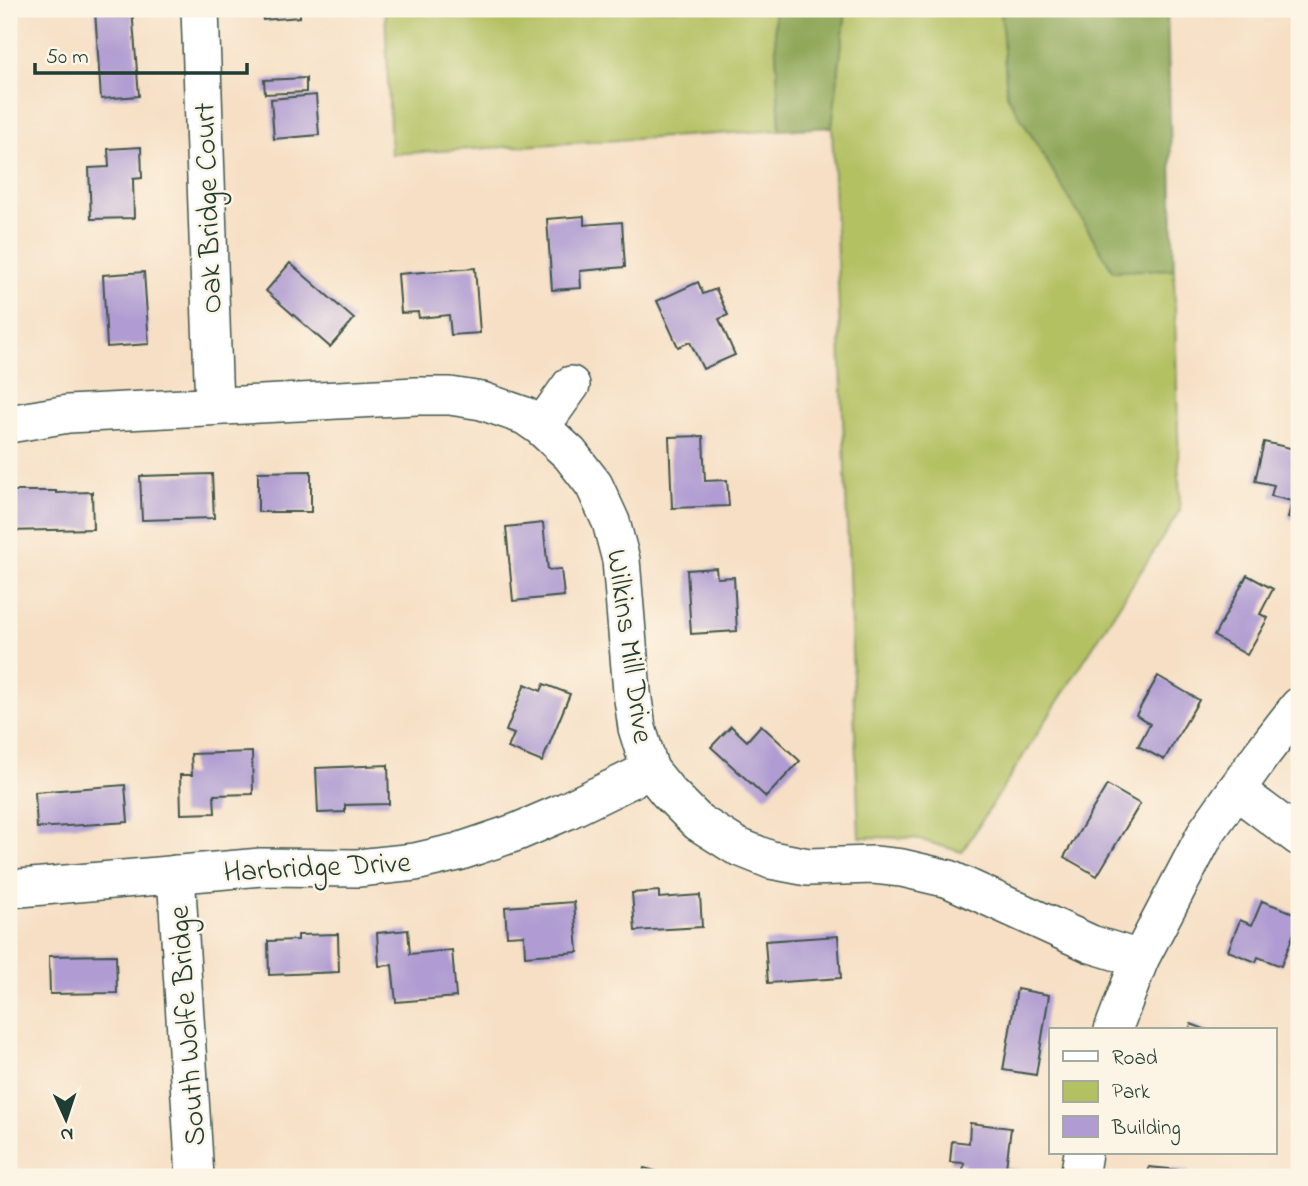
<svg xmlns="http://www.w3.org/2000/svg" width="1308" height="1186" font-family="'Indie Flower',sans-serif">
<rect width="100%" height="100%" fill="#fcf5e5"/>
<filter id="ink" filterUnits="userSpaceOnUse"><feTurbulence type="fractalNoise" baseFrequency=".0143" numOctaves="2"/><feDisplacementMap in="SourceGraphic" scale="14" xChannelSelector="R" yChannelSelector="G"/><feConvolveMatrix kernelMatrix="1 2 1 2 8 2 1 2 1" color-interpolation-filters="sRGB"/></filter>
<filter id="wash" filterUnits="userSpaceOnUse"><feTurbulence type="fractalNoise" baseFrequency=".00686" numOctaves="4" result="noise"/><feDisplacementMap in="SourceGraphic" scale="28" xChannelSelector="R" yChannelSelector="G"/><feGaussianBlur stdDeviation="1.57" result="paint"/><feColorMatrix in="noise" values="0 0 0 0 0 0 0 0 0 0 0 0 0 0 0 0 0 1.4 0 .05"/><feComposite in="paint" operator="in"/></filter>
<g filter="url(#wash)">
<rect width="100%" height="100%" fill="#f6dfc4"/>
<g fill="#b4c163" stroke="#6a7f4c" stroke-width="2">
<path d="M385,9H774L780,130L391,154Z"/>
<path d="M846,9H1001L1007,95L1113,271L1174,269L1180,510L962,852L914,838L859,837L832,127Z"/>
</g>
<g fill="#8fa759" stroke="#577246" stroke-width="2">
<path d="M774,9H846L832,127L780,130Z"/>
<path d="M1001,9H1167L1174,269L1113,271L1007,95Z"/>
</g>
<g id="blocks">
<g fill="#b09cd2">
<path d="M132,9L139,96L101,99L95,11Z"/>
<path d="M262,9H300V17L263,20Z"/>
<path d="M306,78V92L265,94L264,80Z"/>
<path d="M316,95L319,135L274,139L271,99Z"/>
<path d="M141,147L142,178L133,179L134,218L91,219L89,168L109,167L108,149Z"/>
<path d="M584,216V225L622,222L625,267L580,271L581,288L552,290L547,219Z"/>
<path d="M290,263L354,319L330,347L266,291Z"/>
<path d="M475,268L480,333L451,335L449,315L419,318L418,312L401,313L398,274Z"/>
<path d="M144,272L149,344L107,347L103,275Z"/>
<path d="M698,282L703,294L716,289L728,315L719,319L735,355L703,369L690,342L678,347L657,301Z"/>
<path d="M703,436L705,481L727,480L729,506L672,508L669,437Z"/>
<path d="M1264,442L1299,450V520L1288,518L1292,501L1271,496L1274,485L1255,481Z"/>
<path d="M311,471V512H258V472Z"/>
<path d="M212,474L214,518L142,520L140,476Z"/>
<path d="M9,491H56V493L92,492L93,529L9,531Z"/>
<path d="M543,523L548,570L561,569L564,596L513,601L506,527Z"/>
<path d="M716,568L717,578L734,577L737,631L691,634L687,570Z"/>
<path d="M1247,575L1273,589L1260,614L1268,618L1247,655L1214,636Z"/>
<path d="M1158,676L1199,700L1164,760L1138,746L1150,724L1136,715Z"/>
<path d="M525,684L541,691L544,684L570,694L542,762L508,748L514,734L506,731Z"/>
<path d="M761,725L800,761L766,797L711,747L731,726L747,741Z"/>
<path d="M252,752L253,794L214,795L215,813L181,814L180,775H192L191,754Z"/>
<path d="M388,765L389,804L345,805V812L318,813L316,768Z"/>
<path d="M125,785L128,822L37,828L35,792Z"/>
<path d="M1107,785L1140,804L1097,876L1064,857Z"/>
<path d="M659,891V898L700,895L702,927L635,931L632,893Z"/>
<path d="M1262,901L1299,915V920L1281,966L1258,957L1256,962L1228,951L1240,920L1252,925Z"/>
<path d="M574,902L578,952L525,956L524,935L507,936L505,907Z"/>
<path d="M408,930L410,954L452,950L456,997L396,1002L392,965L379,966L377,933Z"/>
<path d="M338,934L339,972L269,975L268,941L298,940V935Z"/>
<path d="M838,936L841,978L768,983L765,941Z"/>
<path d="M116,955L117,993L50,994L49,956Z"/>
<path d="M1017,989L1049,995L1036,1075L1003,1070Z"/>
<path d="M1191,1024L1207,1030H1189Z"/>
<path d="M970,1123L1011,1128L1006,1168L1021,1170L1020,1177H962L964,1163L950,1162L952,1141L969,1143Z"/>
<path d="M1149,1167L1189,1171V1177H1148Z"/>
<path d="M644,1168L674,1176V1177H642Z"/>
</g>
</g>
</g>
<g filter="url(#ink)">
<use href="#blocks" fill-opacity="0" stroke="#3f554a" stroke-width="2"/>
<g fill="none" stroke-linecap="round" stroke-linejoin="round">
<g stroke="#3f554a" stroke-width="40">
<g id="minor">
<path d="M200,9L214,406"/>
<path d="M9,424L68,414L416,396H450L482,401L525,416L541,427L570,454L594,485L611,522L621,560L632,692L637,728L650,770L668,792L698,822L736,846L771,860L808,867L874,865L902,868L949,879L1091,944L1140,959"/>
<path d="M541,427L571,385"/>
<path d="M1236,790L1299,837"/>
<path d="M176,874L195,1177"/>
<path d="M9,889L261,867L358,868L415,862L458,852L517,832L566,811L650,770"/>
<path d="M1113,1030L1140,959L1207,831L1261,755L1299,706"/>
<path d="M1079,1177L1083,1153"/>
</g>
</g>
<use href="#minor" stroke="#fff" stroke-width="37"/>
</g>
</g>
<g text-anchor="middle" stroke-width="5" stroke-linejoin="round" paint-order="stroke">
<g font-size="30" fill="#1f3d34" stroke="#fcf5e5">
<text transform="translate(207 208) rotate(-92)" y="10">Oak Bridge Court</text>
<text transform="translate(631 646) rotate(82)" y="10">Wilkins Mill Drive</text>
<text transform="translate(317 866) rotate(-3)" y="10">Harbridge Drive</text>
<text transform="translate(186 1026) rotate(-94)" y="10">South Wolfe Bridge</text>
</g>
</g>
<rect width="1308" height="1186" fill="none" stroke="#fcf5e5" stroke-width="35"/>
<rect x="1049" y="1028" width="228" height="126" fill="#fcf5e5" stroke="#a4ab9e" stroke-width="2"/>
<rect x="1063" y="1051" width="35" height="10" fill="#ffffff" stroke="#a4ab9e" stroke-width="2"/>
<text x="1112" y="1064" font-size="21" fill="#1f3d34">Road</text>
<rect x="1063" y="1081" width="35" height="21" fill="#b4c163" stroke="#a4ab9e" stroke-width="2"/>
<text x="1112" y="1098" font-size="21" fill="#1f3d34">Park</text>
<rect x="1063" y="1116" width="35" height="21" fill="#b09cd2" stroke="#a4ab9e" stroke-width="2"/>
<text x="1112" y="1134" font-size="21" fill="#1f3d34">Building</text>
<g transform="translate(66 1119) rotate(177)" stroke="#fcf5e5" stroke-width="5" paint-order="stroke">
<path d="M0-5L12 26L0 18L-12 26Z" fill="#1f3d34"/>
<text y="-10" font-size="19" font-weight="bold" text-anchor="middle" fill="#1f3d34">N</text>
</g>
<path d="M35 63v10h212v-10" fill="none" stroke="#1f3d34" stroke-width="3.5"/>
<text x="46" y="63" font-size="21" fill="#1f3d34" stroke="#fcf5e5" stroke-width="5" paint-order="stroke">50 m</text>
</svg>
